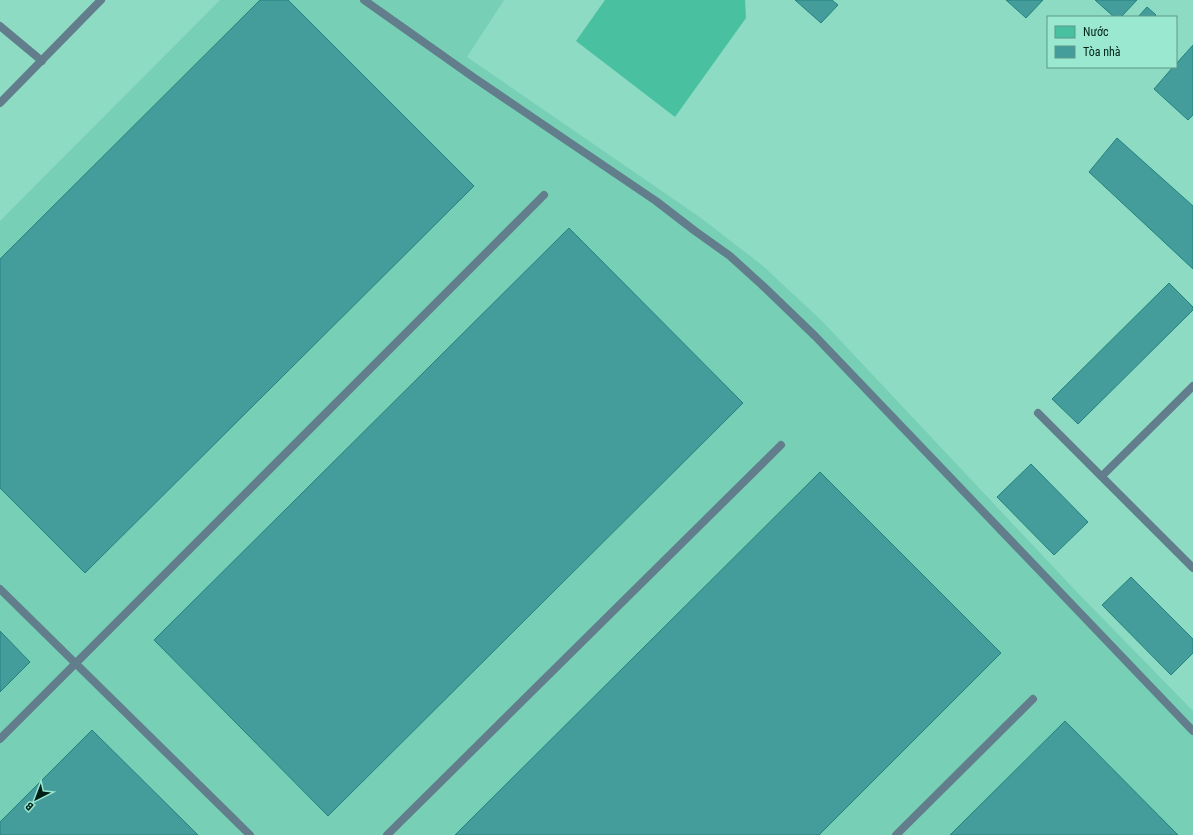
<svg xmlns="http://www.w3.org/2000/svg" width="1193" height="835" font-family="'Roboto Condensed',sans-serif">
<rect width="100%" height="100%" fill="#8cdbc2"/>
<path fill="#77d0b5" d="M220,0H504L467,57L701,218L763,266L822,321L1075,590L1193,711V835H0V221Z"/>
<path fill="#49c1a1" d="M605,0H745L746,18L675,117L576,41Z"/>
<g fill="#449d9b" stroke="#228280">
<path d="M260,0H288L474,186L85,573L0,488V259Z"/>
<path d="M795,0H832L838,5L821,23Z"/>
<path d="M1006,0H1043L1026,18Z"/>
<path d="M1095,0H1137L1121,17H1114Z"/>
<path d="M1147,7L1156,15L1154,17H1138Z"/>
<path d="M1193,45V115L1188,120L1154,89L1173,67H1176V64Z"/>
<path d="M1117,138L1193,206V269L1089,172Z"/>
<path d="M569,228L743,403L328,816L154,640Z"/>
<path d="M1169,283L1193,307V310L1078,424L1052,399Z"/>
<path d="M1031,464L1088,522L1054,555L997,497Z"/>
<path d="M820,472L1001,653L819,835H455Z"/>
<path d="M1131,577L1193,639V653L1171,675L1102,605Z"/>
<path d="M0,631L30,662L0,692Z"/>
<path d="M1065,721L1178,835H950Z"/>
<path d="M92,730L198,835H0V822Z"/>
</g>
<g fill="none" stroke-linecap="round" stroke-linejoin="round">
<g stroke="#627d8b" stroke-width="8">
<path d="M364,0L473,77L656,201L695,231L730,256L762,285L815,336L1193,731"/>
<path d="M0,26L42,61"/>
<path d="M0,103L101,0"/>
<path d="M1038,413L1193,568"/>
<path d="M1102,476L1193,386"/>
<path d="M0,589L250,835"/>
<path d="M0,739L544,195"/>
<path d="M387,835L781,445"/>
<path d="M896,835L1033,699"/>
</g>
</g>
<rect x="1047" y="16" width="130" height="52" fill="#99e8cf" stroke="#5c9886"/>
<rect x="1055" y="26" width="20" height="12" fill="#49c1a1" stroke="#5c9886"/>
<text x="1083" y="36" font-size="12" fill="#002118">Nước</text>
<rect x="1055" y="46" width="20" height="12" fill="#449d9b" stroke="#5c9886"/>
<text x="1083" y="56" font-size="12" fill="#002118">Tòa nhà</text>
<g transform="translate(36 799) rotate(222)" stroke="#99e8cf" stroke-width="3" paint-order="stroke">
<path d="M0-3L7 15L0 10L-7 15Z" fill="#002118"/>
<text y="-6" font-size="11" font-weight="bold" text-anchor="middle" fill="#002118">B</text>
</g>
</svg>
